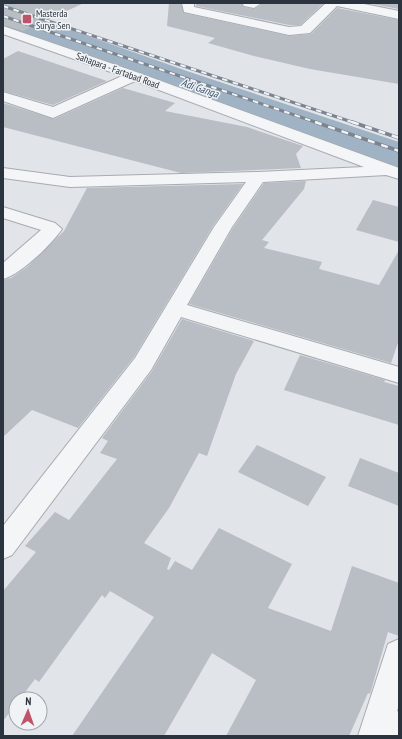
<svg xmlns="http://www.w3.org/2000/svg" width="402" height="739" font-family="'PT Sans Narrow',sans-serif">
<rect width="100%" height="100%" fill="#e1e4e8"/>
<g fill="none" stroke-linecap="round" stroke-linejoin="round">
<path fill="#a0b3c4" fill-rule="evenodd" d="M3,6L187,71L399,142V168L161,87L3,26Z"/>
</g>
<g fill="#b9bdc4">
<path d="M3,3H84L23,31L3,25Z"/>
<path d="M169,3H181L184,13L289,36L311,34L337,8L399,20V84L310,69L254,56L208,43L215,38L167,26Z"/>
<path d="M196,3H241L244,7L254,9L261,5V3H324L300,25H289L196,6Z"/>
<path d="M367,3H399V9Z"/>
<path d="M18,51L107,81L53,105L3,91V59Z"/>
<path d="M123,88L175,103L165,111L247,127L303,146L296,154L301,168L181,173L3,127V103L54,119Z"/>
<path d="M306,181L304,189L262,240L269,242L264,248L322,262L319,269L379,285L399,250V340L391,363L189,304L233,228L264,183Z"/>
<path d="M243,184L213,226L134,357L78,428L32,410L3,437V280L11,278L27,267L64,231L87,188Z"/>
<path d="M373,200L399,207V242L356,230Z"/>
<path d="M182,319L254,341L236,374L207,456L199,453L169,508L144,543L171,558L167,569L169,570L175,561L192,570L219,528L292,564L268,608L331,631L352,566L399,583V636L388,632L370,694L368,693L349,736H226L256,680L212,653L164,736H72L154,617L110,591L105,598L102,595L39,682L35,679L20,699H16V704L3,721V591L36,552L25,546L55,512L69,520L117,459L100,453L108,441L102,438L152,371Z"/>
<path d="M300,355L385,380L384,382L399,386V425L284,390Z"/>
<path d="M257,445L326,477L308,506L238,472Z"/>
<path d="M360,458L399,473V506L348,486Z"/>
</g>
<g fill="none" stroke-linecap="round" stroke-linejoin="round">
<g stroke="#a7abb2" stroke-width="2">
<g id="street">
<path d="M182,3H194V7L289,27L301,26L326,3H359L399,11V19L337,6L310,33L289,35L184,12Z"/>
<path d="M242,3H259L260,4L254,8L244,6Z"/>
<path d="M3,26L139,73L399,168V179L386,175L263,182L232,227L187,305L399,367V383L181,317L151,370L12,555L3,559V526L135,358L214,227L246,182L70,187L3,178V168L70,177L258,172L364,167L135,81L53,118L3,101V92L53,107L122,76L3,34Z"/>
<path d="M3,207L55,223L62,229C52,244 20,275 3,279V263L41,230L3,218Z"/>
<path d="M399,639V705L397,711L399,712V736H358L388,644Z"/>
</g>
</g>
<use href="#street" fill="#f3f5f7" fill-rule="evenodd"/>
<g stroke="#7c8490" stroke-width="3">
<g id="rail-far1">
<path d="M3,6L355,123"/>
<path d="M3,16L318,123"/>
</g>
</g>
<g stroke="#7c8490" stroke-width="3.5">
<g id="rail">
<path d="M315,122L399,151"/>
<path d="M352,122L399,138"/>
</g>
</g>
<use href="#rail-far1" stroke="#f0f3f6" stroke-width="2" stroke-dasharray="5.5" stroke-linecap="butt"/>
<use href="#rail" stroke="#f0f3f6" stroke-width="2.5" stroke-dasharray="7" stroke-linecap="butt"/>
</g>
<rect fill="#bf5468" stroke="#f0f3f6" stroke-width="1.5" x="22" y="14" width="10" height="10" rx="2"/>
<g text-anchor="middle" stroke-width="3" stroke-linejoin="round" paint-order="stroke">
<g font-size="10" fill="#2b333e" stroke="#f0f3f6" text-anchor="start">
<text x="36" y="17">Masterda<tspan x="36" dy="12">Surya Sen</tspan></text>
</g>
<g font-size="10" fill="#2b333e" stroke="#f0f3f6">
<text transform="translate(118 70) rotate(20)" y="4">Sahapara - Fartabad Road</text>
</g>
<g font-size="11" font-style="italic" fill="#3a526d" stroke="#f0f3f6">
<text transform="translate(200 88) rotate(19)" y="4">Adi Ganga</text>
</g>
</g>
<rect width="402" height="739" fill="none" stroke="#2b333e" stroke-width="8"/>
<g transform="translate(28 711) rotate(2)"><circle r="19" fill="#f0f3f6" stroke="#a1a6ac"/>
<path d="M0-3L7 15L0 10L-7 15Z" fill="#bf5468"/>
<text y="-6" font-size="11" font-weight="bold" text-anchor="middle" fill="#2b333e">N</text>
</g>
</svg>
